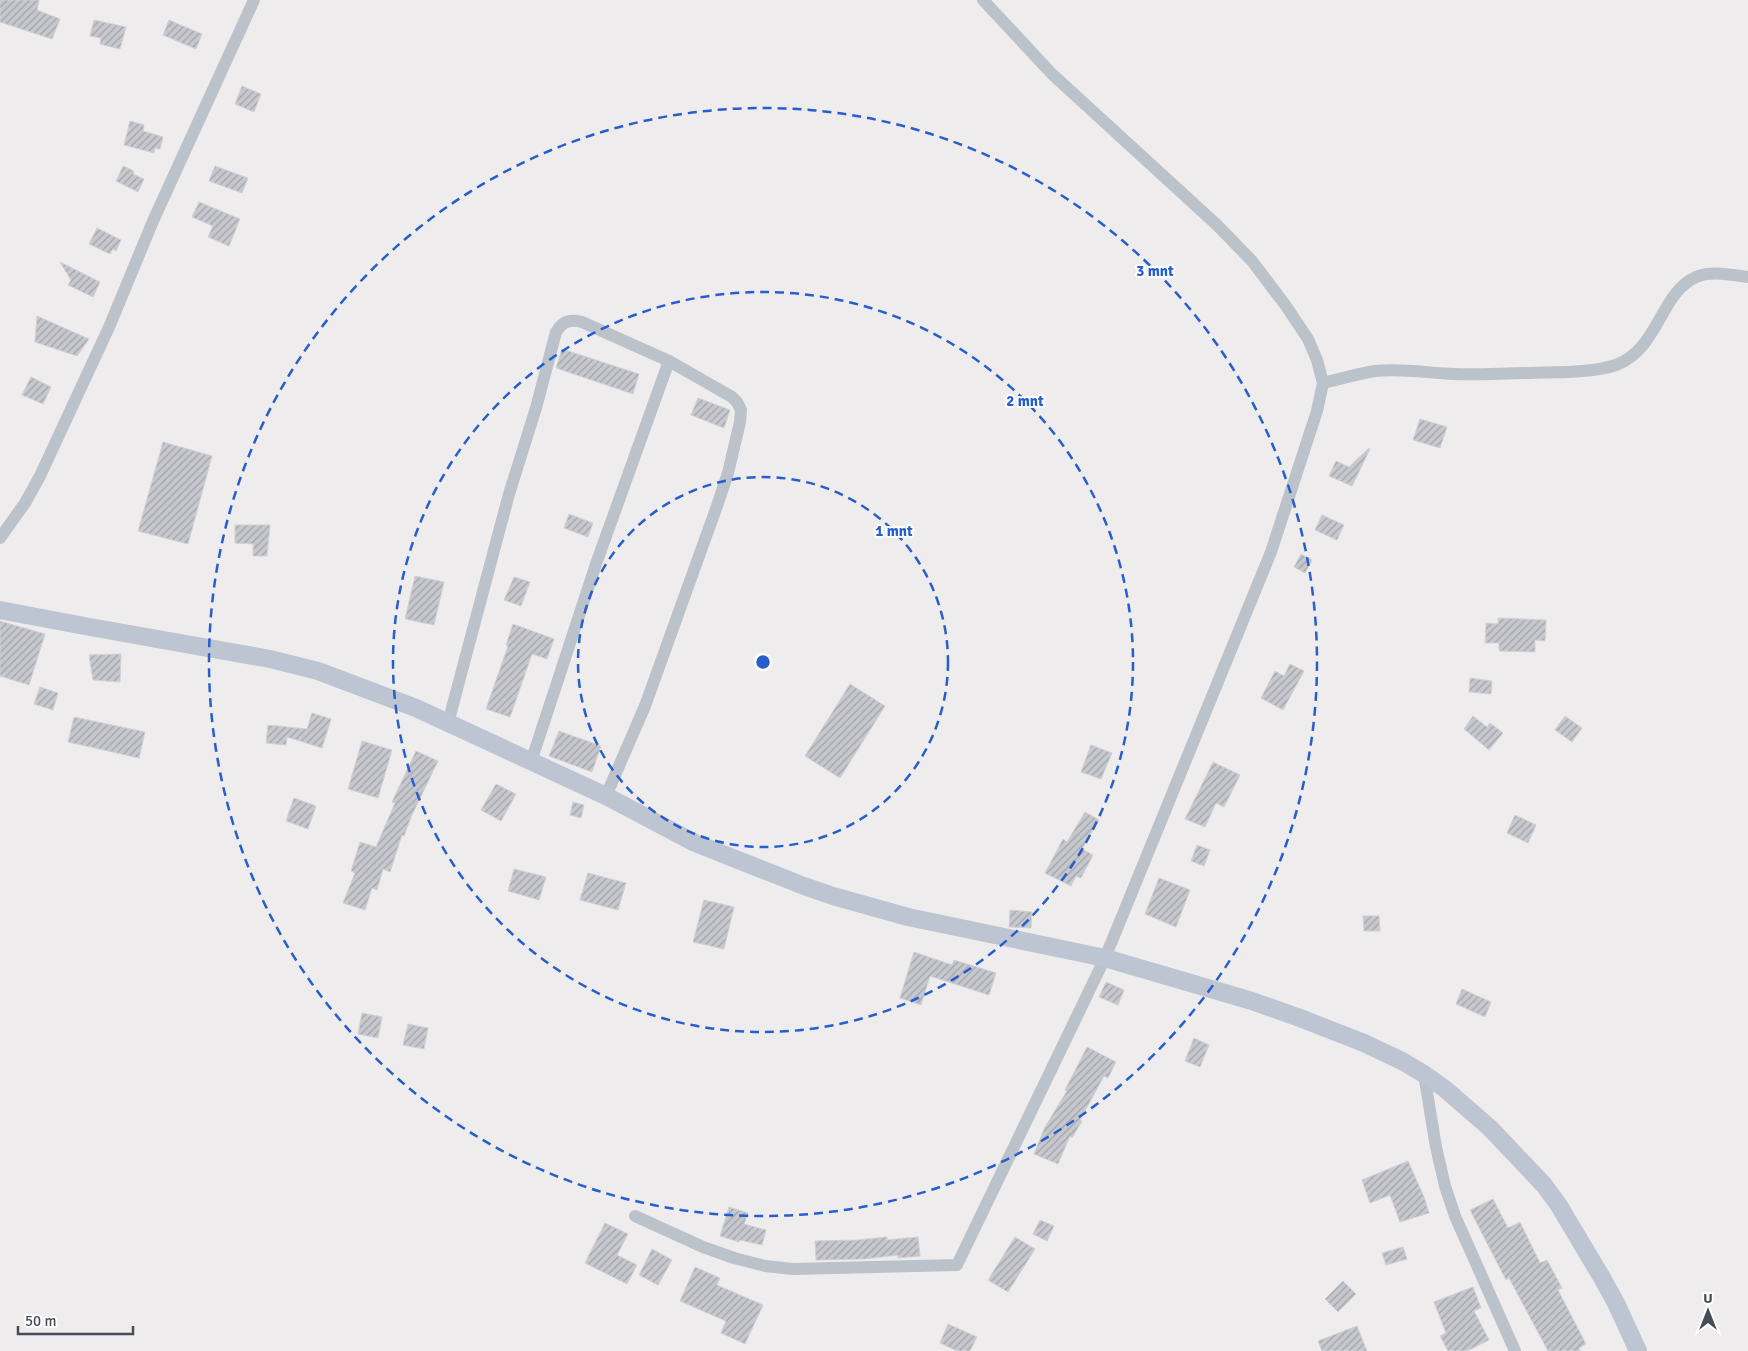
<svg xmlns="http://www.w3.org/2000/svg" width="1748" height="1351" font-family="Signika,sans-serif">
<defs>
<pattern id="building-hatch" width="6" height="6" patternUnits="userSpaceOnUse" patternTransform="scale(1.25)"><rect width="6" height="6" fill="#c7c7ce"/><path d="M-1 1l2-2M0 6l6-6M5 7l2-2" fill="none" stroke="#a3a4aa"/></pattern>
</defs>
<rect width="100%" height="100%" fill="#eeecec"/>
<g fill="url(#building-hatch)" stroke="#d0d1d7">
<path d="M0,0H39L37,10L60,19L52,39L0,22Z"/>
<path d="M94,20L126,27L120,49L100,44L101,38L90,36Z"/>
<path d="M169,20L202,34L196,49L163,35Z"/>
<path d="M242,86L261,94L254,112L235,104Z"/>
<path d="M130,121L144,125L143,131L163,137L160,149L155,148L154,153L124,145Z"/>
<path d="M123,166L134,171L133,174L144,179L138,192L116,181Z"/>
<path d="M215,166L248,178L242,193L209,181Z"/>
<path d="M199,202L240,219L229,246L208,237L213,226L192,217Z"/>
<path d="M97,228L121,240L116,251L113,249L110,254L89,244Z"/>
<path d="M60,262L100,282L93,297L68,285L71,280Z"/>
<path d="M37,316L89,339L77,356L35,342Z"/>
<path d="M562,349L639,374L633,394L556,368Z"/>
<path d="M31,377L51,387L43,404L22,395Z"/>
<path d="M698,398L730,410L724,428L691,415Z"/>
<path d="M1420,419L1447,427L1440,448L1413,440Z"/>
<path d="M163,442L212,456L188,544L138,531Z"/>
<path d="M1369,448L1370,449L1352,486L1329,476L1336,461L1349,467Z"/>
<path d="M569,514L593,523L588,537L564,528Z"/>
<path d="M1322,515L1344,525L1337,540L1315,530Z"/>
<path d="M235,525H270L267,556H253V544L235,543Z"/>
<path d="M1301,554L1312,560L1305,573L1294,567Z"/>
<path d="M415,576L444,582L434,625L405,619Z"/>
<path d="M514,577L530,582L521,606L504,600Z"/>
<path d="M1498,618L1546,620L1545,641L1535,640V652L1499,651V643H1485L1486,623L1498,624Z"/>
<path d="M0,621L45,634L29,685L0,676Z"/>
<path d="M513,624L554,639L547,659L532,654L510,717L486,709L508,646L506,645Z"/>
<path d="M121,654L120,682L93,680L89,655Z"/>
<path d="M1290,664L1304,671L1283,710L1261,698L1275,671L1284,676Z"/>
<path d="M1470,678L1492,681L1491,694L1469,692Z"/>
<path d="M850,684L885,706L840,778L805,756Z"/>
<path d="M40,687L58,693L53,710L34,704Z"/>
<path d="M312,713L331,719L322,748L287,737L286,745L266,743L268,725L307,729Z"/>
<path d="M1473,716L1487,727L1490,723L1503,733L1489,750L1464,729Z"/>
<path d="M1565,716L1582,728L1572,742L1555,730Z"/>
<path d="M74,717L145,732L139,758L68,742Z"/>
<path d="M559,731L601,746L592,772L549,756Z"/>
<path d="M362,741L392,750L378,798L348,789Z"/>
<path d="M1091,745L1112,753L1101,779L1081,772Z"/>
<path d="M416,751L438,761L411,817L404,836L402,835L390,872L383,869L377,890L372,888L365,910L343,903L355,873L351,871L360,842L376,847L395,803L392,802Z"/>
<path d="M1213,762L1240,775L1224,807L1216,803L1205,827L1185,819Z"/>
<path d="M496,784L516,794L501,821L481,810Z"/>
<path d="M294,798L316,806L308,829L286,821Z"/>
<path d="M573,802L584,805L581,818L570,815Z"/>
<path d="M1085,812L1099,820L1082,849L1093,855L1081,878L1076,876L1071,886L1045,873L1063,839L1067,842Z"/>
<path d="M1515,815L1536,825L1528,843L1507,833Z"/>
<path d="M1197,845L1210,850L1204,866L1191,861Z"/>
<path d="M514,869L546,877L539,900L508,891Z"/>
<path d="M588,873L626,883L618,910L580,900Z"/>
<path d="M1159,878L1190,890L1176,927L1145,914Z"/>
<path d="M704,900L734,907L724,949L693,942Z"/>
<path d="M1010,910L1032,912L1031,928L1009,927Z"/>
<path d="M1363,916H1379L1380,931H1364Z"/>
<path d="M914,952L952,965L954,960L996,973L989,995L930,976L921,1005L900,998Z"/>
<path d="M1106,982L1124,990L1118,1005L1099,997Z"/>
<path d="M1462,989L1491,1002L1485,1017L1456,1004Z"/>
<path d="M362,1013L382,1017L378,1038L358,1034Z"/>
<path d="M408,1024L428,1028L424,1049L403,1045Z"/>
<path d="M1194,1038L1209,1045L1200,1067L1185,1061Z"/>
<path d="M1087,1047L1116,1062L1108,1078L1104,1076L1080,1120L1082,1121L1072,1138L1070,1136L1058,1164L1034,1154L1045,1127L1067,1091L1065,1090Z"/>
<path d="M1408,1161L1424,1197L1429,1213L1400,1222L1390,1195L1370,1203L1362,1180Z"/>
<path d="M1493,1199L1508,1228L1520,1222L1540,1263L1547,1260L1562,1288L1558,1290L1586,1344L1579,1348L1580,1351H1548L1509,1278L1506,1280L1470,1210Z"/>
<path d="M729,1207L748,1213L744,1224L766,1230L762,1245L740,1240L739,1242L720,1236Z"/>
<path d="M1040,1220L1054,1226L1047,1241L1033,1234Z"/>
<path d="M605,1223L628,1234L617,1255L637,1265L627,1284L585,1263Z"/>
<path d="M887,1237V1240L918,1237L920,1256L898,1258V1255L864,1259L816,1260L815,1241L858,1240Z"/>
<path d="M1015,1237L1035,1249L1008,1292L988,1280Z"/>
<path d="M1403,1247L1407,1259L1386,1265L1382,1253Z"/>
<path d="M652,1249L672,1260L658,1285L639,1275Z"/>
<path d="M695,1267L720,1278L717,1285L763,1305L745,1344L721,1333L726,1321L680,1301Z"/>
<path d="M1343,1281L1356,1294L1338,1312L1325,1299Z"/>
<path d="M1473,1287L1481,1308L1474,1311L1489,1340L1467,1351H1448L1440,1336L1446,1333L1434,1302Z"/>
<path d="M948,1324L977,1337L970,1351H957L940,1343Z"/>
<path d="M1357,1326L1367,1351H1322L1318,1341Z"/>
</g>
<g fill="none" stroke-linecap="round" stroke-linejoin="round">
<g stroke="#bbc2ca" stroke-width="12">
<path d="M1323,383C1340,379 1357,374 1375,371C1400,368 1428,373 1454,374C1479,375 1505,373 1530,373C1555,372 1593,373 1616,365C1659,349 1660,293 1696,277C1711,270 1732,275 1748,277"/>
<path d="M0,538L25,503L40,476L110,325L153,221L254,0"/>
<path d="M448,723L509,494L536,408L556,332C563,321 570,319 582,322L669,361L732,397L737,402L741,410L740,422L728,473L717,506L645,706L606,796"/>
<path d="M531,762L596,564L669,361"/>
<path d="M1424,1074L1436,1147L1445,1186L1455,1216L1515,1351"/>
<path d="M635,1216L703,1247L734,1258L765,1266L793,1269L957,1265L1105,958L1271,552L1317,411L1323,383L1317,360L1308,339L1286,306L1252,261L1217,225L1052,74L983,0"/>
</g>
<path stroke="#bec5d2" stroke-width="18" d="M0,610L90,627L270,659L318,671L416,708L606,796L695,843L804,886L833,896L908,917L1105,958L1252,1001L1300,1018L1364,1043L1402,1061L1424,1074L1445,1089L1490,1128L1544,1185L1558,1204L1601,1276L1616,1303L1638,1351"/>
</g>
<g fill="none" stroke="#275ecd" stroke-width="2.5" stroke-dasharray="9 6">
<circle cx="763" cy="662" r="185"/>
<circle cx="763" cy="662" r="370"/>
<circle cx="763" cy="662" r="554"/>
</g>
<circle cx="763" cy="662" r="8" fill="#275ecd" stroke="#fff" stroke-width="2.5"/>
<g font-size="15" text-anchor="middle" font-weight="bold" fill="#275ecd" stroke="#fff" stroke-width="4" stroke-linejoin="round" paint-order="stroke">
<text x="1155" y="276">3 mnt</text>
<text x="1025" y="406">2 mnt</text>
<text x="894" y="536">1 mnt</text>
</g>
<g transform="translate(1708 1311)" stroke="#ffffff" stroke-width="4" paint-order="stroke">
<path d="M0-4L9 19L0 12L-9 19Z" fill="#464d57"/>
<text y="-8" font-size="14" font-weight="bold" text-anchor="middle" fill="#464d57">U</text>
</g>
<path d="M18 1326v8h115v-8" fill="none" stroke="#464d57" stroke-width="2.5"/>
<text x="25" y="1326" font-size="15" fill="#464d57" stroke="#ffffff" stroke-width="4" paint-order="stroke">50 m</text>
</svg>
